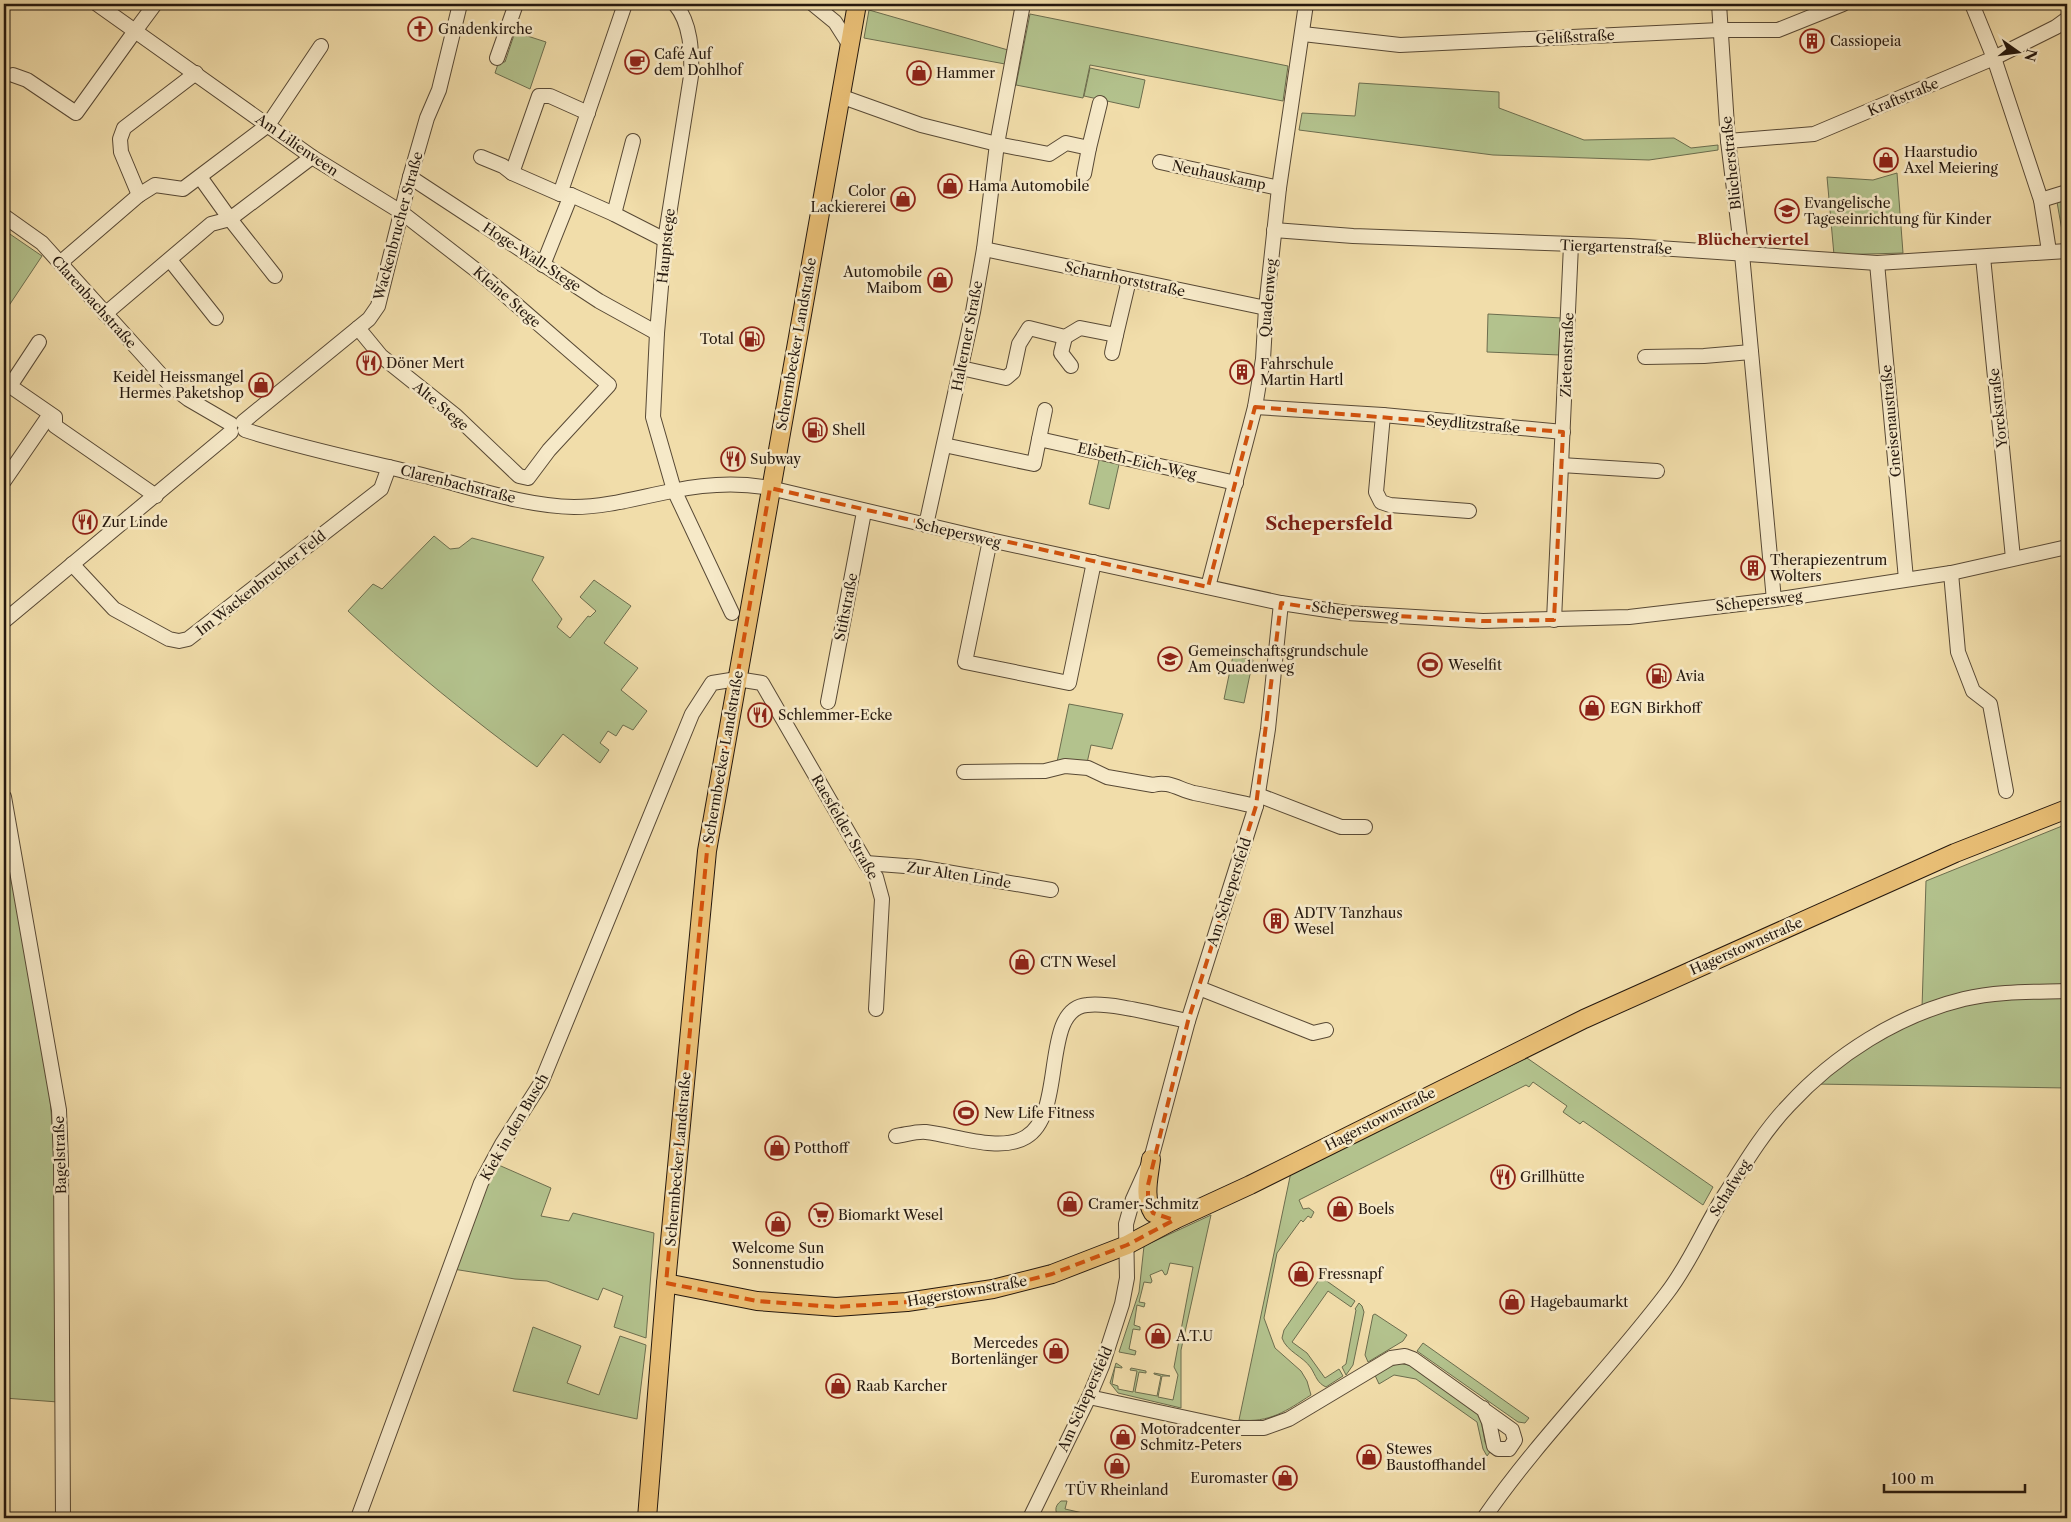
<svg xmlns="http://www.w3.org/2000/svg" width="2071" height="1522" font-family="'Libre Caslon Text',serif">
<rect width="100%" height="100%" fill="#f1ddaa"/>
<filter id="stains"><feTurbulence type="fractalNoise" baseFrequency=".004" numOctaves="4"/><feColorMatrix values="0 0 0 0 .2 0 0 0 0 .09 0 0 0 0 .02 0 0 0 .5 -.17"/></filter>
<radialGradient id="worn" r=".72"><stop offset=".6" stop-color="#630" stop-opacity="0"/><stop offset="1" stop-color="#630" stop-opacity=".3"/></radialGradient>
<g fill="#b3c28d" stroke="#6c6d4e">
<path d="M869,10L1008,50L1005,64L864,38Z"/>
<path d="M1030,14L1288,66L1283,101L1090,65L1083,98L1016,85Z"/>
<path d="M515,32L546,42L530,89L495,73L499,61L505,62Z"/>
<path d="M1090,68L1145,80L1139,108L1084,96Z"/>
<path d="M1359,83L1499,92V108L1584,140L1674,138L1691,148L1718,145V150L1649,160L1493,155L1299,130L1302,113L1355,116Z"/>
<path d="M1897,173L1903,253L1834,255L1827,177L1873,180Z"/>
<path d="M2067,199V242H2064L2057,202Z"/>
<path d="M4,230L42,256L4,313Z"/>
<path d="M1488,314L1562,318L1560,355L1487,352Z"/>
<path d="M1100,456L1120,460L1109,509L1089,504Z"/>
<path d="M434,536L450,549L459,548L472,538L544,557L532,580L562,619L557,627L570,638L588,616L590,617L596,611L580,597L594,580L631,606L604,643L638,668L621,690L647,711L633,730L623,725L616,736L608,731L600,743L609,750L600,763L563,734L537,767C471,718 408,668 348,611L373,584L382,589Z"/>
<path d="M1233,656L1253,660L1244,703L1224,699Z"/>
<path d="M1069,704L1123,714L1112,749L1091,745L1087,763L1057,762Z"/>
<path d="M4,821L49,1086L54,1148L58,1402L4,1398Z"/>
<path d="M2067,824V989L1922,1008L1926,881Z"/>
<path d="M2067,994V1088L1814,1084L1829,1071L1924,1013L1966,1002Z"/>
<path d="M1527,1058L1713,1187L1703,1205L1583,1121L1580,1124L1563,1112L1567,1106L1533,1082L1529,1087L1526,1085L1299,1200L1303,1209L1309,1208L1314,1212L1311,1218L1308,1216L1303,1222L1301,1220L1277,1253L1264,1318L1275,1348L1301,1371L1307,1381L1311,1395C1286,1411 1270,1423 1239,1420L1291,1172Z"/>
<path d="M494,1163L551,1188L541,1216L569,1221L573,1213L654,1233L646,1338L614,1327L623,1296L603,1288L598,1300L547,1281L515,1279L453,1269Z"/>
<path d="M1211,1215L1181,1350V1408L1118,1393L1110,1383L1116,1363L1122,1367V1368L1115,1367L1112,1384L1118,1386V1389L1133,1392L1137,1371L1130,1370L1131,1368L1146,1371V1373L1139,1372L1135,1392L1157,1396L1161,1376L1154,1374V1373L1170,1376H1162L1158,1397L1173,1400L1178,1375L1174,1367L1193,1267L1170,1263L1167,1274L1165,1275L1162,1270L1150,1275L1152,1281L1151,1283L1144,1282L1139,1302L1145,1303L1144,1307L1137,1305L1134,1325L1140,1327V1330L1133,1329L1129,1349L1136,1351L1135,1355L1119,1352L1139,1292L1144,1246Z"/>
<path d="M1321,1277L1355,1301L1351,1307L1328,1291L1292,1342L1307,1353L1325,1378L1339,1369L1343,1376L1326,1387C1317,1383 1316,1376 1311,1368C1303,1356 1287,1352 1282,1338L1284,1330Z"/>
<path d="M1359,1303L1362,1306L1364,1312L1353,1365L1346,1375L1342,1367L1346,1364L1356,1310L1355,1309Z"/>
<path d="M1375,1314L1407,1335L1403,1341L1368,1362L1365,1355L1373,1315Z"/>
<path d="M533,1327L581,1346L567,1383L599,1395L620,1336L646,1345L637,1419L513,1391Z"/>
<path d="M1423,1343L1529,1418L1525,1423L1518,1422L1417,1351Z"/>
<path d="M1399,1363L1414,1366L1480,1415L1485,1442L1490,1452L1487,1456L1483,1449L1477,1422L1416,1379L1394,1375L1379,1384L1374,1373Z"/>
<path d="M1061,1501H1067L1065,1509L1105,1518H1062C1054,1514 1054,1506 1061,1501Z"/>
</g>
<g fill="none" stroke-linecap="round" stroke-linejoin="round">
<g stroke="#584935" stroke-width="16">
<g id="minor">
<path d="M155,4L135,31L312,157L401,212L481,274L609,385L549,450L528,478L519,476L456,416L381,356L358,328"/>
<path d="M675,4C691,23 692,52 691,76L665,240L657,333L653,417L674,490L732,613"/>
<path d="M813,4L835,22L849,44"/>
<path d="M1719,4L1728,141L1742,254L1774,600"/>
<path d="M1972,4L1994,58L2041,200L2049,251"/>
<path d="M1303,34L1400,45L1720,30H1778L1843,4"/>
<path d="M497,58L516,4"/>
<path d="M13,75L27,80L76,113L135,31L97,4"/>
<path d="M840,96L921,125L997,144L1049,154L1066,143L1089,148L1100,103"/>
<path d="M1728,141L1814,134L1994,58L2056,27L2067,19"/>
<path d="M481,157L503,166L512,173L560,194L571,195L614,214L665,240"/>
<path d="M1160,162L1279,188"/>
<path d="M512,173L539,96H550L588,113"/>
<path d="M1084,174L1089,148"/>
<path d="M200,177L230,219L312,157"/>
<path d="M410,177L599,301L657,333"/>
<path d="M560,194L625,4"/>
<path d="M139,195L121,152L120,139L124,128L196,73"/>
<path d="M2041,200L2067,192"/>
<path d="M614,214L633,141"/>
<path d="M4,216L42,243L171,386L188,399L231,424"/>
<path d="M1274,230L1353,236L1629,246L1877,263L2067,251"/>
<path d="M984,249L1266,308"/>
<path d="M1983,257L2013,558"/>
<path d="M170,260L216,318"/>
<path d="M60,263L139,195L155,185L183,189L268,125L321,46"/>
<path d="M1877,263L1906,579"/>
<path d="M543,265L571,195"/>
<path d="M105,314L211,224L230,219L275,276"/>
<path d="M1065,337L1061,353L1071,366"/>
<path d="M39,342L10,386L55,417V426L156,496"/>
<path d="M1112,353L1116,335"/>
<path d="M1645,357L1704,356L1751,352"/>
<path d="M961,368L1006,378L1013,372L1019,344L1029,328L1065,337L1080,328L1116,335L1129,280"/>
<path d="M1255,407L1383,415L1563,432"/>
<path d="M1383,415L1376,492L1381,502L1390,505L1469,511"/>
<path d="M243,422L369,319L378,306L410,177L427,118L439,90L460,4"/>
<path d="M245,430C304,449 365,461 426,476C474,488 524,506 574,507C607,507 640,497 672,491C705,484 737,482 770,488L990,540L1281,603L1347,613L1483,621L1629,617L1774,600L1951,573L2067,547"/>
<path d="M1039,439L1045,410"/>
<path d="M944,445L1034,464L1039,439L1236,483"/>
<path d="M1561,465L1657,471"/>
<path d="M4,481L46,420"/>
<path d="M926,525L973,312L984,249L997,144L1023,4"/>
<path d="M990,540L965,662L1069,683L1094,562"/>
<path d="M72,564L114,609L169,639L179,641L188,639L381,489L389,467"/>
<path d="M1951,573L1958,652L1973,691L1990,704L2006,791"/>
<path d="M1208,587L1255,407L1263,359L1266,308L1279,188L1306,4"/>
<path d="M1554,620L1571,245"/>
<path d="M4,621L231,432"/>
<path d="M828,702L864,512"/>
<path d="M964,772L1045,771L1065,766L1088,768L1107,777L1153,785C1168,780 1180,790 1194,793C1215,797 1236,802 1256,806"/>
<path d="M1258,795L1341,827H1365"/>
<path d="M4,797L59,1110L61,1163L63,1518"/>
<path d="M866,863L918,867L1051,890"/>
<path d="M1199,988L1313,1033L1326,1030"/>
<path d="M896,1136C905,1135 916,1131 926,1132C954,1135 1000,1153 1026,1137C1067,1113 1040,1009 1087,1005C1113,1002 1161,1016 1188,1021"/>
<path d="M1089,1397L1233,1428H1264L1289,1419L1391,1358L1405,1356L1413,1359L1512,1430L1515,1440L1509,1449H1498L1494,1446L1489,1422L1483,1408"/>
<path d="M358,1518L481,1183L502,1144L541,1083L692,714L712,683L737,679L762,683L866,863L876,877L882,899L876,1009"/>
<path d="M1030,1518L1089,1397L1102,1366L1122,1304L1127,1278L1126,1224L1133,1199L1151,1159L1188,1021L1256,806L1268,729L1281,603"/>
<path d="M1484,1518C1539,1438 1609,1370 1667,1293C1691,1262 1705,1225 1726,1193C1745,1163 1764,1131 1789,1105C1835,1055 1898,1015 1964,999C1997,991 2034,992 2067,991"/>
</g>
</g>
<g stroke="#25180e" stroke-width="20">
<g id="major">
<path d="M1151,1159C1149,1177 1143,1197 1153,1213L1174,1220"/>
<path d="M666,1283L757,1301L836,1307L907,1302L993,1289L1052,1274L1127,1245L1174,1220L1250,1185L1584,1019L1955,853L2067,809"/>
<path d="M647,1518L666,1283L707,851L857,4"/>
</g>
</g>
<use href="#minor" stroke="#f6e9c8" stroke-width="14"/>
<use href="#major" stroke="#e8be75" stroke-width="18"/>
</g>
<path fill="none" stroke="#d4520c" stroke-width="4" stroke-dasharray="10 6" stroke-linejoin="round" d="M1255,407L1563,432L1554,620L1483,621L1347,613L1281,603L1256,806L1188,1021L1148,1185V1204L1153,1213L1174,1220L1127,1245L1052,1274L993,1289L907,1302L836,1307L757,1301L666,1283L707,851L770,488L1208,587Z"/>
<defs>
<g id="church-ring" transform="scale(1.25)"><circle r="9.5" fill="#f6e9c8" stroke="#8f2418" stroke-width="1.5"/><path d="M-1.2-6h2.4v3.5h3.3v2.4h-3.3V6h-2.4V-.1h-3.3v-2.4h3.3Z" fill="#8f2418"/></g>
<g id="building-ring" transform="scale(1.25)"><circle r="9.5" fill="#f6e9c8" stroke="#8f2418" stroke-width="1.5"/><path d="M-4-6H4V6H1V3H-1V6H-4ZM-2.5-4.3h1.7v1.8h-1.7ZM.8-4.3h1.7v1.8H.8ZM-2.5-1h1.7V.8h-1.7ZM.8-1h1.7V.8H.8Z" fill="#8f2418"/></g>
<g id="cafe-ring" transform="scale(1.25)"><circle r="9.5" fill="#f6e9c8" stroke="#8f2418" stroke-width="1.5"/><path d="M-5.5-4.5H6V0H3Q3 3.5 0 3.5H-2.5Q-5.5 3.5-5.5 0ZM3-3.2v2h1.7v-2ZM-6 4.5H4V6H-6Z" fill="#8f2418"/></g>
<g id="shop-ring" transform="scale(1.25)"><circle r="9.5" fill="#f6e9c8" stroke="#8f2418" stroke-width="1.5"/><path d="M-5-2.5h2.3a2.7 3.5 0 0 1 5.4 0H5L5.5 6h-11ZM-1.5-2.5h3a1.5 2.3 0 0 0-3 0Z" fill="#8f2418"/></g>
<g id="school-ring" transform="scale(1.25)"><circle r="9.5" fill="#f6e9c8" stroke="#8f2418" stroke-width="1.5"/><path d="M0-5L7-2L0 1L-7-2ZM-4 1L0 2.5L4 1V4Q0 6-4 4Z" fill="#8f2418"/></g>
<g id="fuel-ring" transform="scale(1.25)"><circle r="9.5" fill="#f6e9c8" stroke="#8f2418" stroke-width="1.5"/><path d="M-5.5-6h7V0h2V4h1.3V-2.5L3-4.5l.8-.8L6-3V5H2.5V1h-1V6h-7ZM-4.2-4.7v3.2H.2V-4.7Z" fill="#8f2418"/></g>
<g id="restaurant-ring" transform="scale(1.25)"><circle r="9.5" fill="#f6e9c8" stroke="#8f2418" stroke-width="1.5"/><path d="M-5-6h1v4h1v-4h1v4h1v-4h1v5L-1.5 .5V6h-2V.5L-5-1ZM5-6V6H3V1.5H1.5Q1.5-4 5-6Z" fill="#8f2418"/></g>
<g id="stadium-ring" transform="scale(1.25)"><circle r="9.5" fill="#f6e9c8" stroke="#8f2418" stroke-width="1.5"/><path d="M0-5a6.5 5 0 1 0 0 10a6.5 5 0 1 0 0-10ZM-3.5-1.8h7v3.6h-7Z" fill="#8f2418"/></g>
<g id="supermarket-ring" transform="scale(1.25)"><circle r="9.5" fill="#f6e9c8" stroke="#8f2418" stroke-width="1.5"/><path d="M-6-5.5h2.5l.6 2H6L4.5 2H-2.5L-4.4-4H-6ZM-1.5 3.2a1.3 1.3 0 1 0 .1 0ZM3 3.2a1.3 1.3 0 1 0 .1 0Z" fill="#8f2418"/></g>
</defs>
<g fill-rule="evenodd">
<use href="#church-ring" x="420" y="29"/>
<use href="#building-ring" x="1812" y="41"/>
<use href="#cafe-ring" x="637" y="62"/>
<use href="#shop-ring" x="919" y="73"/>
<use href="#shop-ring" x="1886" y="160"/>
<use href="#shop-ring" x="950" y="186"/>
<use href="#shop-ring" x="903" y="199"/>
<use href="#school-ring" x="1787" y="211"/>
<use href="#shop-ring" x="940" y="280"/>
<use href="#fuel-ring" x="752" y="339"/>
<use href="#restaurant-ring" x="369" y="363"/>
<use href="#building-ring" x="1242" y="372"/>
<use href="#shop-ring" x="261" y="385"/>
<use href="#fuel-ring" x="815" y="430"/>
<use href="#restaurant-ring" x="733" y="459"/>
<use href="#restaurant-ring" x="85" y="522"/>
<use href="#building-ring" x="1753" y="568"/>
<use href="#school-ring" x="1170" y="659"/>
<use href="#stadium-ring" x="1430" y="665"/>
<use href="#fuel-ring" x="1659" y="676"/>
<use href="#shop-ring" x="1592" y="708"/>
<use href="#restaurant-ring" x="760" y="715"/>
<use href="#building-ring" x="1276" y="921"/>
<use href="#shop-ring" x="1022" y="962"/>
<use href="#stadium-ring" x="966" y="1113"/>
<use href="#shop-ring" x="777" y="1148"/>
<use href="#restaurant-ring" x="1503" y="1177"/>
<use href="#shop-ring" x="1070" y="1204"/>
<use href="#shop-ring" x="1340" y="1209"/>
<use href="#supermarket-ring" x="821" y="1215"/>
<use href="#shop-ring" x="778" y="1224"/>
<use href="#shop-ring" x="1301" y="1274"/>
<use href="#shop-ring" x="1512" y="1302"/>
<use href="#shop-ring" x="1158" y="1336"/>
<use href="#shop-ring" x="1056" y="1351"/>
<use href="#shop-ring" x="838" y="1386"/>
<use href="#shop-ring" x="1123" y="1437"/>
<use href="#shop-ring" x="1369" y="1457"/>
<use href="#shop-ring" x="1117" y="1466"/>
<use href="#shop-ring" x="1285" y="1478"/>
</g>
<g text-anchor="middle" stroke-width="5" stroke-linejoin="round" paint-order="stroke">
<g font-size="14" fill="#25180e" stroke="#f6e9c8" text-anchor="start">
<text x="438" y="34">Gnadenkirche</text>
<text x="1830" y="46">Cassiopeia</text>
<text x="654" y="59">Café Auf<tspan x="654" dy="16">dem Dohlhof</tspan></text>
<text x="936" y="78">Hammer</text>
<text x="1904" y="157">Haarstudio<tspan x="1904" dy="16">Axel Meiering</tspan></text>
<text x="968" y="191">Hama Automobile</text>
<text x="886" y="196" text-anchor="end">Color<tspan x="886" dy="16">Lackiererei</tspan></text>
<text x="1804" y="208">Evangelische<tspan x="1804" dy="16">Tageseinrichtung für Kinder</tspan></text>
<text x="922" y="277" text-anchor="end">Automobile<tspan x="922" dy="16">Maibom</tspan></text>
<text x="734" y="344" text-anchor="end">Total</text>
<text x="386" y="368">Döner Mert</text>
<text x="1260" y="369">Fahrschule<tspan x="1260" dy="16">Martin Hartl</tspan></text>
<text x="244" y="382" text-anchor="end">Keidel Heissmangel<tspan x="244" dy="16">Hermes Paketshop</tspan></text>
<text x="832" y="435">Shell</text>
<text x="750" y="464">Subway</text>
<text x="102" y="527">Zur Linde</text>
<text x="1770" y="565">Therapiezentrum<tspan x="1770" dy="16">Wolters</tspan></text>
<text x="1188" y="656">Gemeinschaftsgrundschule<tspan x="1188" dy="16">Am Quadenweg</tspan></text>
<text x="1448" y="670">Weselfit</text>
<text x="1676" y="681">Avia</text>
<text x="1610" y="713">EGN Birkhoff</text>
<text x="778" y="720">Schlemmer-Ecke</text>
<text x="1294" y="918">ADTV Tanzhaus<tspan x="1294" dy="16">Wesel</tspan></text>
<text x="1040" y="967">CTN Wesel</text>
<text x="984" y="1118">New Life Fitness</text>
<text x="794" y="1153">Potthoff</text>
<text x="1520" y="1182">Grillhütte</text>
<text x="1088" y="1209">Cramer-Schmitz</text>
<text x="1358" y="1214">Boels</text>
<text x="838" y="1220">Biomarkt Wesel</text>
<text x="778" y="1253" text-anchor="middle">Welcome Sun<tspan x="778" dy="16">Sonnenstudio</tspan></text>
<text x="1318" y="1279">Fressnapf</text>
<text x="1530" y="1307">Hagebaumarkt</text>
<text x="1176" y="1341">A.T.U</text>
<text x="1038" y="1348" text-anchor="end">Mercedes<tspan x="1038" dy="16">Bortenlänger</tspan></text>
<text x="856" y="1391">Raab Karcher</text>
<text x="1140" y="1434">Motoradcenter<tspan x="1140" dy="16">Schmitz-Peters</tspan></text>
<text x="1386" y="1454">Stewes<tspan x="1386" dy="16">Baustoffhandel</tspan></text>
<text x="1268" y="1483" text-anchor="end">Euromaster</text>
<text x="1117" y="1495" text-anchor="middle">TÜV Rheinland</text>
</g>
<g font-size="14" fill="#25180e" stroke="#f6e9c8">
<text transform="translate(1575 37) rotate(-3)" y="5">Gelißstraße</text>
<text transform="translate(1903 97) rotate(-23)" y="5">Kraftstraße</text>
<text transform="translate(297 145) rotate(35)" y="5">Am Lilienveen</text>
<text transform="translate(1731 163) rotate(-96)" y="5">Blücherstraße</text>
<text transform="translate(1219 175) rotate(12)" y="5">Neuhauskamp</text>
<text transform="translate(398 226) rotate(-75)" y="5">Wackenbrucher Straße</text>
<text transform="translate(666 246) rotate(-84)" y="5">Hauptstege</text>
<text transform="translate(1616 247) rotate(2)" y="5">Tiergartenstraße</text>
<text transform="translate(532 257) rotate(33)" y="5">Hoge-Wall-Stege</text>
<text transform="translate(1125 279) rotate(12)" y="5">Scharnhorststraße</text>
<text transform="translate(507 297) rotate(41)" y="5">Kleine Stege</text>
<text transform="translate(1268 298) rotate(-85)" y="5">Quadenweg</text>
<text transform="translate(94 302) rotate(48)" y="5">Clarenbachstraße</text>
<text transform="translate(967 336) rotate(-79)" y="5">Halterner Straße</text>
<text transform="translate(796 344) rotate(-80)" y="5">Schermbecker Landstraße</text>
<text transform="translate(1567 355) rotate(-88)" y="5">Zietenstraße</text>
<text transform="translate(441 406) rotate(40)" y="5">Alte Stege</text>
<text transform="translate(1998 408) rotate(-96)" y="5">Yorckstraße</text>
<text transform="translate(1891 421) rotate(-95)" y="5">Gneisenaustraße</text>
<text transform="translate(1473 424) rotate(5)" y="5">Seydlitzstraße</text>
<text transform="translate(1137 461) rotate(13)" y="5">Elsbeth-Eich-Weg</text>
<text transform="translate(458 484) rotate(14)" y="5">Clarenbachstraße</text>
<text transform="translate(958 533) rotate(13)" y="5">Schepersweg</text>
<text transform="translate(261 583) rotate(-38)" y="5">Im Wackenbrucher Feld</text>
<text transform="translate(1759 601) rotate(-7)" y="5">Schepersweg</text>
<text transform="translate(846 607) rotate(-79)" y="5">Stiftstraße</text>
<text transform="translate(1355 611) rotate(6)" y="5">Schepersweg</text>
<text transform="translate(723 757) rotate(-80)" y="5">Schermbecker Landstraße</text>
<text transform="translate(845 827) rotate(60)" y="5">Raesfelder Straße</text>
<text transform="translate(959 875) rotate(9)" y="5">Zur Alten Linde</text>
<text transform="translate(1229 892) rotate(-72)" y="5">Am Schepersfeld</text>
<text transform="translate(1746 946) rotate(-24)" y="5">Hagerstownstraße</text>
<text transform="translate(1380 1119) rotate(-27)" y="5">Hagerstownstraße</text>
<text transform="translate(514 1127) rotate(-60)" y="5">Kiek in den Busch</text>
<text transform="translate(60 1155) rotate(-92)" y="5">Bagelstraße</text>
<text transform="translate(678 1159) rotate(-85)" y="5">Schermbecker Landstraße</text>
<text transform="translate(1730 1188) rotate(-58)" y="5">Schafweg</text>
<text transform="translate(967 1291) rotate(-10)" y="5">Hagerstownstraße</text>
<text transform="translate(1085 1399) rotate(-66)" y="5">Am Schepersfeld</text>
</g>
<g font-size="15" font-weight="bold" fill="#7a1f14" stroke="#f6e9c8">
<text x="1753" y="245">Blücherviertel</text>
</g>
<g font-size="19" font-weight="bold" fill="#7a1f14" stroke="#f6e9c8">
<text x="1329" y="530">Schepersfeld</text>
</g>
</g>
<rect width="2071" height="1522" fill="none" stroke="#f1ddaa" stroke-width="20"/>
<rect x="5" y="5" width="2061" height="1512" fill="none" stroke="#25180e" stroke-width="2.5"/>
<rect x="10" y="10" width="2051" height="1502" fill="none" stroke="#25180e"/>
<g transform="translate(2018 52) rotate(104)" stroke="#f6e9c8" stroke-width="4" paint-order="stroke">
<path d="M0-4L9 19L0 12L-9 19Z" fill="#25180e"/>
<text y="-8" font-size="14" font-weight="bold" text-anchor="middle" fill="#25180e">N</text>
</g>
<path d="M1884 1484v8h141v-8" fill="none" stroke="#25180e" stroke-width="2.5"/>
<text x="1891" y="1484" font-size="15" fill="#25180e" stroke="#f6e9c8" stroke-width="4" paint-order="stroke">100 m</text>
<rect width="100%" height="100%" filter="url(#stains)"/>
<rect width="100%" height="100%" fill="url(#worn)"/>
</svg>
